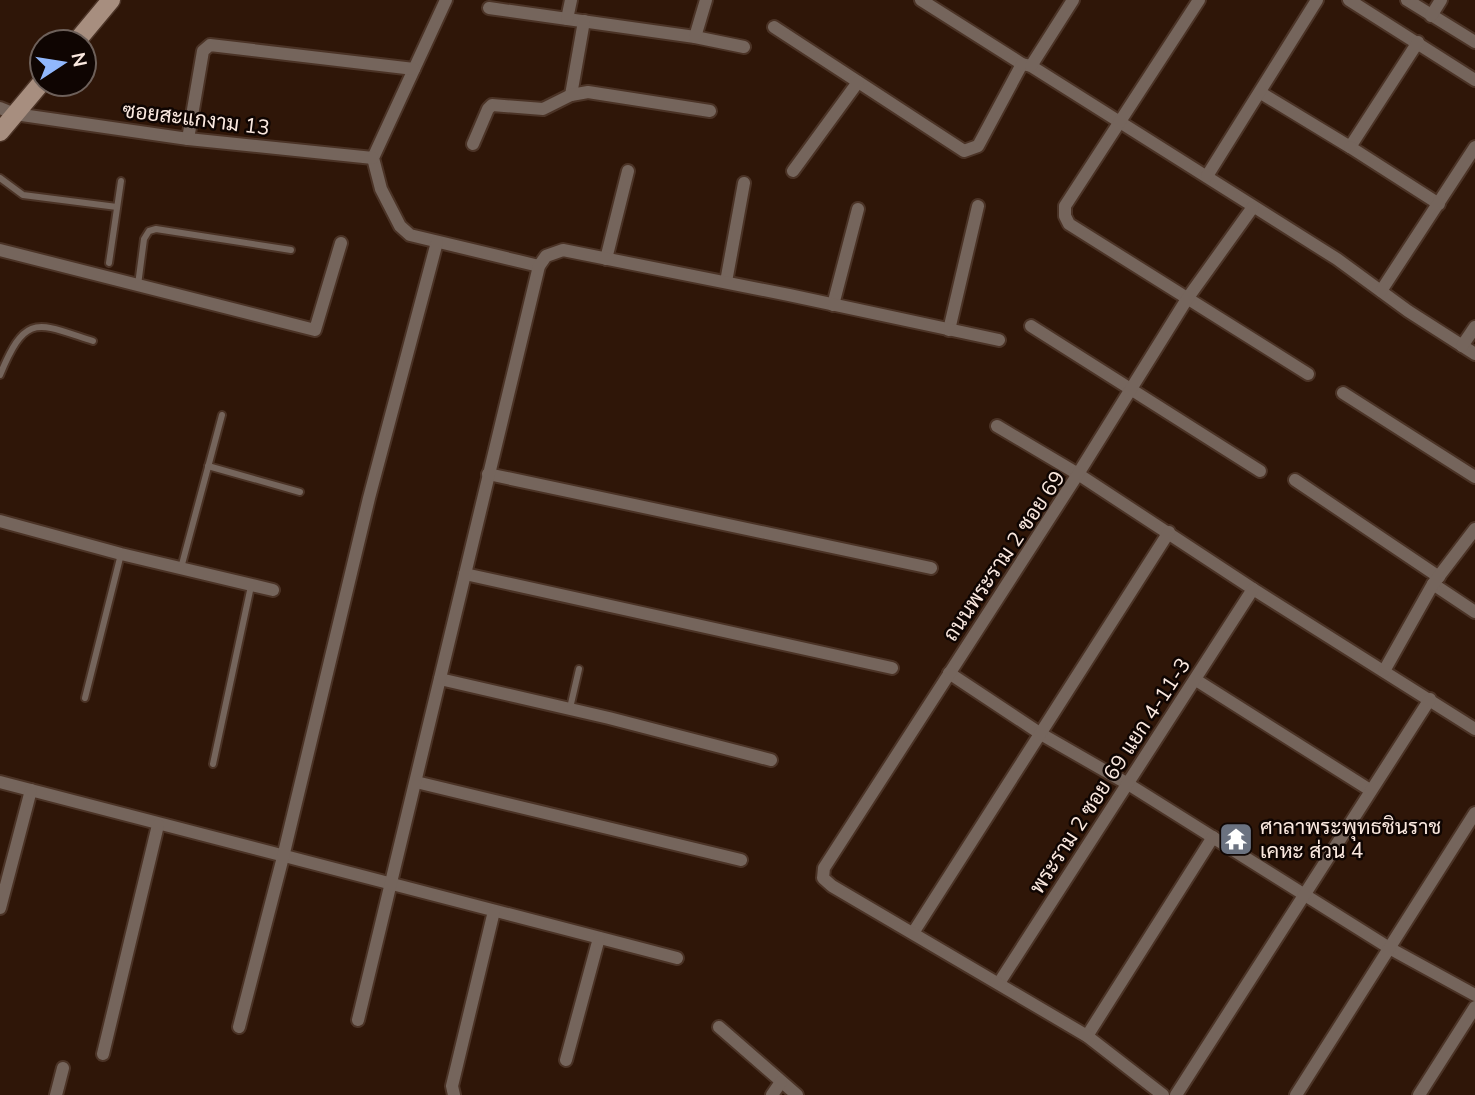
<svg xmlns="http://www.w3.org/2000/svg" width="1475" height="1095" font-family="'Nunito Sans',Sarabun,sans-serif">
<rect width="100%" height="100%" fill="#2f1608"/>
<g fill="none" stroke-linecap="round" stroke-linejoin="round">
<g stroke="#4b3326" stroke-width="10">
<g id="lane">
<path d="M0,178L23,195L117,207"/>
<path d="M109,263L121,181"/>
<path d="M138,285L144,239L149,231L156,229L291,250"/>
<path d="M0,375C26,312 37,323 93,341"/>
<path d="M208,466L300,492"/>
<path d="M181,568L222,415"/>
<path d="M85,698L121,554"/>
<path d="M570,708L579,669"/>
<path d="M213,764L251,586"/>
</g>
</g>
<g stroke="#4b3326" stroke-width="16">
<g id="street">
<path d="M446,0L373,158L381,189L400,226L410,235L539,266"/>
<path d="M921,0L1022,64L1031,66L1337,259L1408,311L1475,354"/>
<path d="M1199,0L1065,206V216L1069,224L1308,374"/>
<path d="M1349,0L1475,80"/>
<path d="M1407,0L1475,42"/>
<path d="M489,8L695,37L744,47"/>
<path d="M1431,16L1441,0"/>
<path d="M567,19L571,0"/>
<path d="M774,27L964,151L978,146L1022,64"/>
<path d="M695,37L706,0"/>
<path d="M1031,66L1073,0"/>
<path d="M1261,93L1350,147L1418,42"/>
<path d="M571,95L584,21"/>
<path d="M0,108L15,114L188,139L373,158"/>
<path d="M188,139L203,51L210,45L414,69"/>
<path d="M473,144L488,109L492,105L543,109L571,95L588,92L710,111"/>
<path d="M1350,147L1439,204"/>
<path d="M793,171L858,82"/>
<path d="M1207,176L1317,0"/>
<path d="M0,250L315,330L341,243"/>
<path d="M606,259L628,171"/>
<path d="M726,282L744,183"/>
<path d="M1381,291L1475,147"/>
<path d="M833,305L858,209"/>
<path d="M1031,326L1260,471"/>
<path d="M949,330L978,206"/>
<path d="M1462,346L1475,327"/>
<path d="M1343,393L1475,477"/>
<path d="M997,426L1078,474L1253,589L1475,729"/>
<path d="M488,474L931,568"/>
<path d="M1295,480L1439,577"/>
<path d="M0,521L121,554L273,590"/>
<path d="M465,574L892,668"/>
<path d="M1433,584L1475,612"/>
<path d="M1384,671L1433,584L1475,529"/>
<path d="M949,673L1041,734L1128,784L1391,949L1475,995"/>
<path d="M440,679L609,718L771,760"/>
<path d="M1196,680L1370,790"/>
<path d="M0,782L677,958"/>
<path d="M416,782L741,860"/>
<path d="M0,908L31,790"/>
<path d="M913,933L1169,532"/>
<path d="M999,983L1253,589"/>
<path d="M358,1020L539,266L546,256L563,250L789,295L999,340"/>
<path d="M239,1027L283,857L369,498L437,242"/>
<path d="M719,1027L797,1095"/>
<path d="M1087,1036L1213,837"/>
<path d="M103,1054L158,825"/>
<path d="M566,1060L599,938"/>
<path d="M56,1095L63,1068"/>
<path d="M454,1095L452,1086L494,911"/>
<path d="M772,1095L781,1082"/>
<path d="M1163,1095L1087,1036L832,886L823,878L824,868L1078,474L1187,299L1253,207"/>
<path d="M1176,1095L1430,699"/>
<path d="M1296,1095L1475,813"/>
<path d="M1419,1095L1475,1007"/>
</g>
</g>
<g stroke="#4b3326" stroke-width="21">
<g id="secondary">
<path d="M76,42L111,0"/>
<path d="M0,132L42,82"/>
</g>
</g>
<use href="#lane" stroke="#75655c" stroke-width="6"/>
<use href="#street" stroke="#75655c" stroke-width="12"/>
<use href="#secondary" stroke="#a78e7f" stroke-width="18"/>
</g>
<defs>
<g id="temple-square" transform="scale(1.75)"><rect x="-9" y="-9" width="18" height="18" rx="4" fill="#6b7280" stroke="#0f0502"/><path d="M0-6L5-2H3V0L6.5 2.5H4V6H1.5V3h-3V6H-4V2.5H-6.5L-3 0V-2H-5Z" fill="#fff"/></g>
</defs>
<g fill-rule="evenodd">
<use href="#temple-square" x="1236" y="839"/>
</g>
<g text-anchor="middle" stroke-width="5" stroke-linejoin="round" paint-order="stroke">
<g font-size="21" fill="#fae8df" stroke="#0f0502">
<text transform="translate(196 119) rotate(7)" y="7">ซอยสะแกงาม 13</text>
<text transform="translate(1004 556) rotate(-56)" y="7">ถนนพระราม 2 ซอย 69</text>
<text transform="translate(1110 776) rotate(-57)" y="7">พระราม 2 ซอย 69 แยก 4-11-3</text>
</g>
<g font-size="21" fill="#fae8df" stroke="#0f0502" text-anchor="start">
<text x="1260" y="834">ศาลาพระพุทธชินราช<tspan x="1260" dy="24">เคหะ ส่วน 4</tspan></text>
</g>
</g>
<g transform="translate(63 63) rotate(78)"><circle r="33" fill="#0f0502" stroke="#6d605a" stroke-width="2"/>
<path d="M0-5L12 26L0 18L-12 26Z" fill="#91b8fd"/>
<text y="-10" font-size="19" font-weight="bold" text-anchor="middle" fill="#fae8df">N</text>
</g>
</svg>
